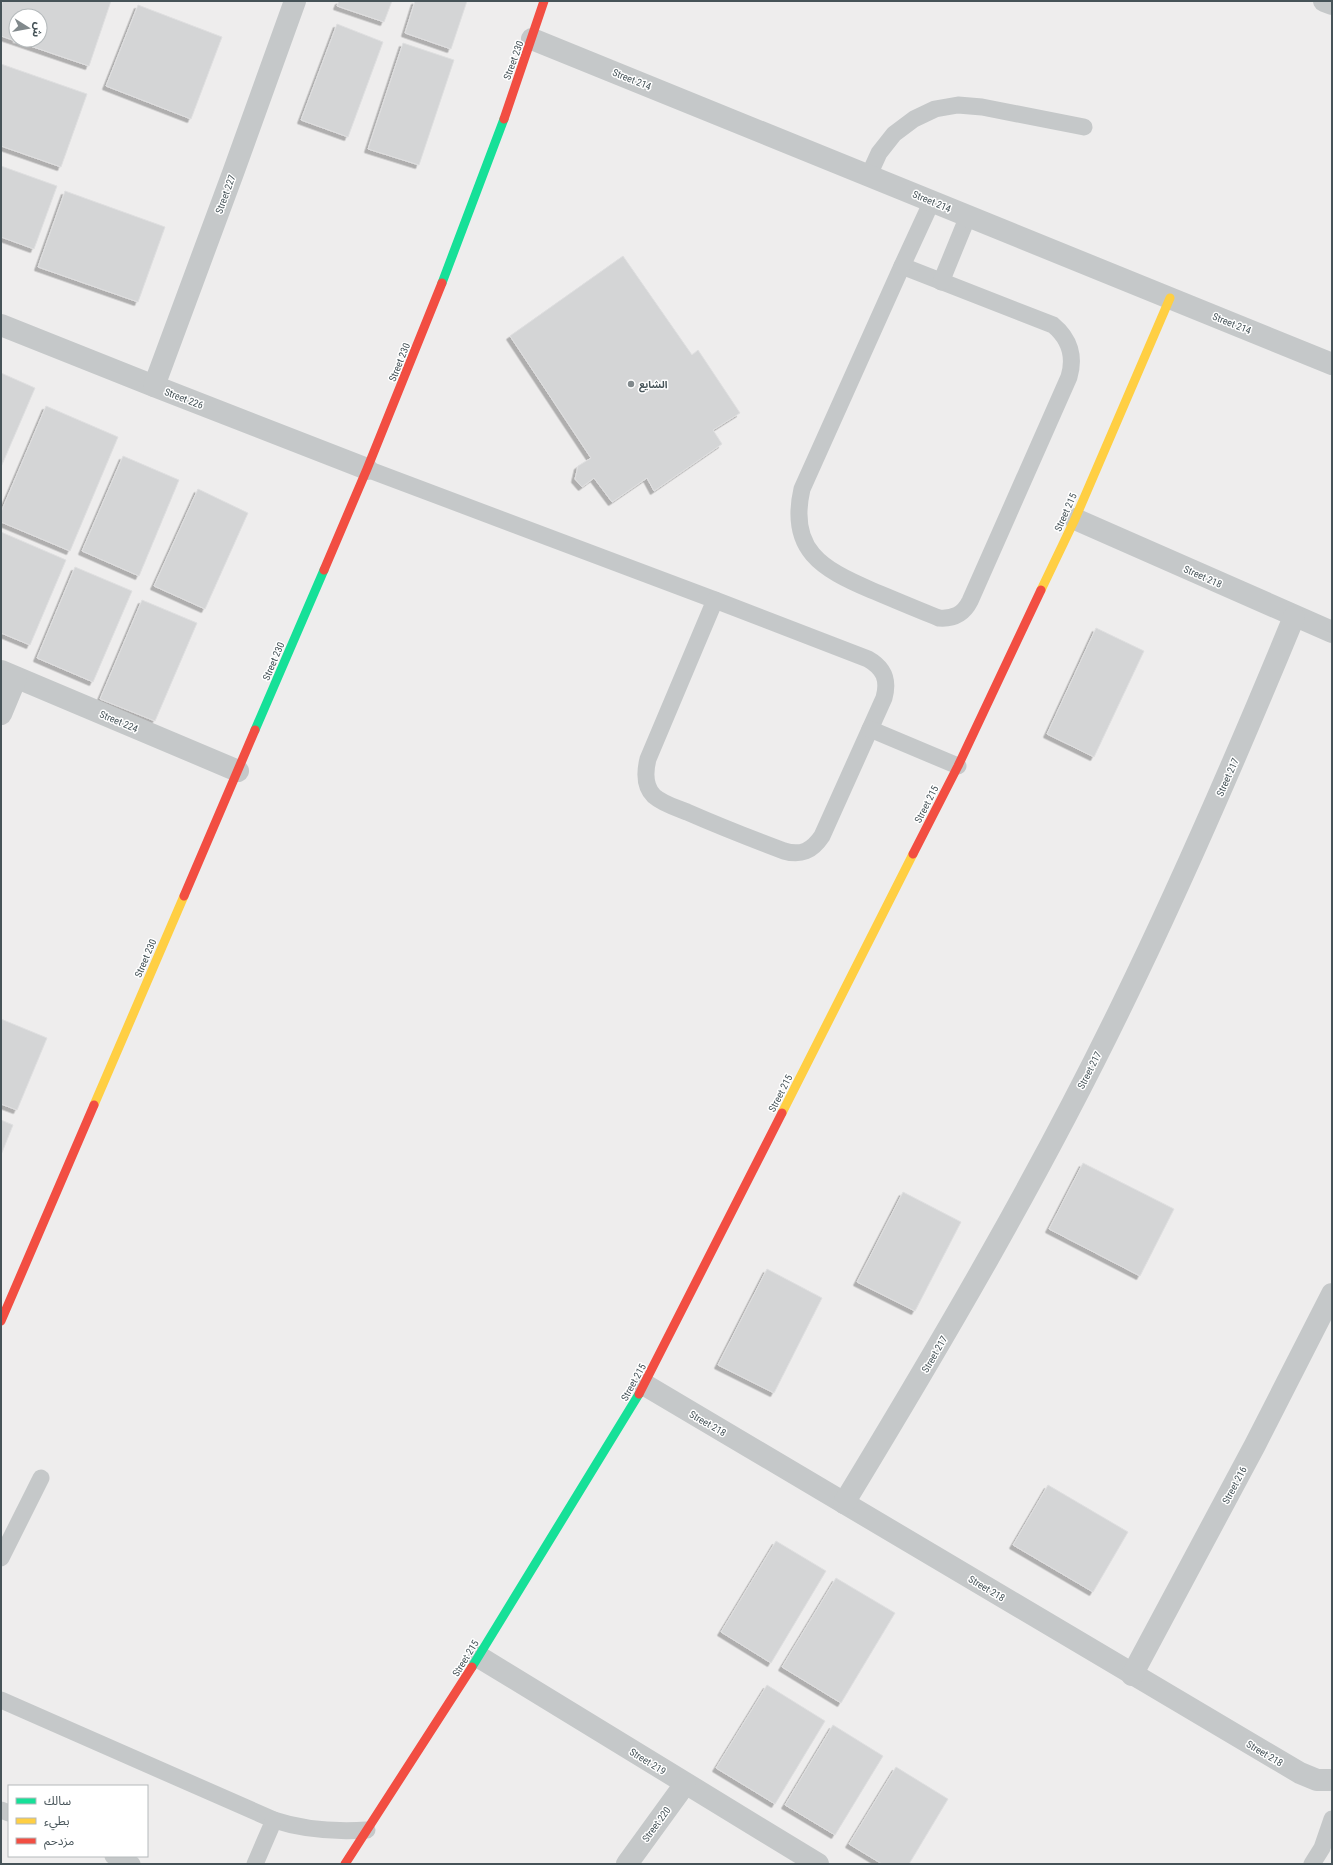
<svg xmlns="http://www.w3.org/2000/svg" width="1333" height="1865" font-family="'Roboto Condensed','Noto Sans Arabic',sans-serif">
<defs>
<filter id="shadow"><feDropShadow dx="-3.5" dy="3.5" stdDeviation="0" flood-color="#0004"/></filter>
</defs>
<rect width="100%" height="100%" fill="#eeeded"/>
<g fill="#d4d5d6" stroke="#dfdfe0" fill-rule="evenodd" filter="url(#shadow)">
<path d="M3,1H111L89,66L1,36V8ZM16,16H40V40H16Z"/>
<path d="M339,1H392L384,22L337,6Z"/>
<path d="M415,1H467L451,49L405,33Z"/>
<path d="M138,5L222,37L191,119L106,86Z"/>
<path d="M337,24L383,42L348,137L301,120Z"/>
<path d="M403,43L454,60L419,165L368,149Z"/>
<path d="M1,64L87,94L61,167L1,146Z"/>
<path d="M1,166L57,186L34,249L1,237Z"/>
<path d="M65,191L165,227L138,302L38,267Z"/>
<path d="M623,256L692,355L698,350L740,413L713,430L722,444L654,491L647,478L612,502L594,478L582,487L575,479L578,466L591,458L510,336Z"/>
<path d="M1,373L35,388L1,467Z"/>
<path d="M46,406L118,437L70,551L1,522V512Z"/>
<path d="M123,456L179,480L139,576L82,551Z"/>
<path d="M198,489L248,513L205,609L154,586Z"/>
<path d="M1,532L66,560L30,645L1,633Z"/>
<path d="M75,567L132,591L93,682L37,658Z"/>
<path d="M142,600L197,623L155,721L100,699Z"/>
<path d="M1096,628L1144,651L1094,757L1047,734Z"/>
<path d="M1,1019L47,1038L17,1110L1,1104Z"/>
<path d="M1,1120L13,1125L1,1155Z"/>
<path d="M1083,1163L1174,1209L1140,1276L1049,1229Z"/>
<path d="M903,1192L961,1222L915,1311L857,1282Z"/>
<path d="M767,1269L822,1298L774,1393L718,1365Z"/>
<path d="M1048,1485L1128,1532L1093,1592L1013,1545Z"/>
<path d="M776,1541L826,1571L771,1663L721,1632Z"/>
<path d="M836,1578L895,1613L841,1703L782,1667Z"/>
<path d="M767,1685L825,1721L775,1804L716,1768Z"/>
<path d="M833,1725L883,1756L835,1835L785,1805Z"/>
<path d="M896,1767L948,1799L909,1864H882L849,1844Z"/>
</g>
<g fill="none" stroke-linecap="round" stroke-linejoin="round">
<g stroke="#c5c8c9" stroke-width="17">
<path d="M869,175L879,153L894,134L914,119L935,109L958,105L982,107L1084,127"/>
<path d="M902,266L1053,325C1070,339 1075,357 1069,377L970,601C963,615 953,619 939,618C916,609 893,599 871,590C822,569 788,550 802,489Z"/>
<path d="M902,266L932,201"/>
<path d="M941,282L968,216"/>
<path d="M367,469L715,600"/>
<path d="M715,600L868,659C884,668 889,680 884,698L822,836C812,851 801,856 784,851C752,839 719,826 687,812C677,808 663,804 654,796C644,786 645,771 648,759Z"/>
<path d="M870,729L958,766"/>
<path d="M1,1558L41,1478"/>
<path d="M1,1700L274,1820C304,1830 335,1832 367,1830"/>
<path d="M1,1810L9,1813"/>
<path d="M113,1856L132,1864"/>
<path d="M255,1864L274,1820"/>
<path d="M1312,1864L1322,1848L1332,1819"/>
</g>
<g stroke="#c5c8c9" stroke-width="22">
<path d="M1324,1L1332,4"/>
<path d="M532,39L1332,364"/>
<path d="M1,325L154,386L367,469"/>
<path d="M154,386L233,173L295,1"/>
<path d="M1075,519L1332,632"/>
<path d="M1,671L238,771"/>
<path d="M1,714L16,678"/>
<path d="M645,1385L1300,1773L1317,1780H1332"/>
<path d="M844,1503C943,1340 1039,1176 1122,1005C1184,878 1240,748 1294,617"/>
<path d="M479,1657L818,1864"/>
<path d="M1132,1675L1255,1445L1332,1294"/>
<path d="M627,1864L685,1784"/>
</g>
<g stroke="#16e098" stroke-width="9">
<path d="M442,283L504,119"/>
<path d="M255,730L324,570"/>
<path d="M472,1667L639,1394"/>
</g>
<g stroke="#ffcf43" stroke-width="9">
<path d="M1041,590L1075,519L1170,298"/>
<path d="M94,1105L184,896"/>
<path d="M782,1113L913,854"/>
</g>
<g stroke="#f24e42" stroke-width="9">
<path d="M504,119L544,1"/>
<path d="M324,570L367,469L442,283"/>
<path d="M913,854L958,766L1041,590"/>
<path d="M184,896L255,730"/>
<path d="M1,1321L94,1105"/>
<path d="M639,1394L782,1113"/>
<path d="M345,1864L472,1667"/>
</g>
</g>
<circle fill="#81898c" stroke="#fff" stroke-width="1.5" cx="631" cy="384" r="4"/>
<g text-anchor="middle" stroke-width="3" stroke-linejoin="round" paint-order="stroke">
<g font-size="10" fill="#465358" stroke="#fff">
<text transform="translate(513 60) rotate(-70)" y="4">Street 230</text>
<text transform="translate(632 79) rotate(22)" y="4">Street 214</text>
<text transform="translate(225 194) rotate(-70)" y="4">Street 227</text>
<text transform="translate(932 201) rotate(23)" y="4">Street 214</text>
<text transform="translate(1232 323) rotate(22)" y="4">Street 214</text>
<text transform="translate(399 362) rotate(-68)" y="4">Street 230</text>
<text transform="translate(184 398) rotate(21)" y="4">Street 226</text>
<text transform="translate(1065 512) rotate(-66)" y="4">Street 215</text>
<text transform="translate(1203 576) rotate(24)" y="4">Street 218</text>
<text transform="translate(273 661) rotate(-67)" y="4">Street 230</text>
<text transform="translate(119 721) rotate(23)" y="4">Street 224</text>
<text transform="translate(1227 777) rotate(-66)" y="4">Street 217</text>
<text transform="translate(926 804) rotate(-63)" y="4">Street 215</text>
<text transform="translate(145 958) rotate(-67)" y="4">Street 230</text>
<text transform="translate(1089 1070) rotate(-63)" y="4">Street 217</text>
<text transform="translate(780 1093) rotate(-63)" y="4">Street 215</text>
<text transform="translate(934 1354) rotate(-60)" y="4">Street 217</text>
<text transform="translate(633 1382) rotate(-61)" y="4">Street 215</text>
<text transform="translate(708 1423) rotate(30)" y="4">Street 218</text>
<text transform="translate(1234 1485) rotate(-62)" y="4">Street 216</text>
<text transform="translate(987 1588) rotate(31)" y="4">Street 218</text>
<text transform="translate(465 1658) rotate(-58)" y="4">Street 215</text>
<text transform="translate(1265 1753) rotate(31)" y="4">Street 218</text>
<text transform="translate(648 1761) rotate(32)" y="4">Street 219</text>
<text transform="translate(656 1824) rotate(-54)" y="4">Street 220</text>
</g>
<g font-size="10" font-weight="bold" fill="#465358" stroke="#fff" text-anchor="start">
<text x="639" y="388">الشايع</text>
</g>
</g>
<rect width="1333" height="1865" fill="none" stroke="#465358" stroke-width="4"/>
<rect x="8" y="1785" width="140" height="72" fill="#ffffff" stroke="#b5babc"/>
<rect x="16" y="1798" width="20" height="6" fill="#16e098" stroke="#b5babc"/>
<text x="44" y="1805" font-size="12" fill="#465358">سالك</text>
<rect x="16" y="1818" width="20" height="6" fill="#ffcf43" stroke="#b5babc"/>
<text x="44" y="1825" font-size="12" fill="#465358">بطيء</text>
<rect x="16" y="1838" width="20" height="6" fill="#f24e42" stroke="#b5babc"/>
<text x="44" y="1845" font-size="12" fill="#465358">مزدحم</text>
<g transform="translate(28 28) rotate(101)"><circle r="19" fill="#ffffff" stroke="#b5babc"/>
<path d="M0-3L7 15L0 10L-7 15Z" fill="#81898c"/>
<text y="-6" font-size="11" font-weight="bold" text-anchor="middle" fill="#465358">ش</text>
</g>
</svg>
